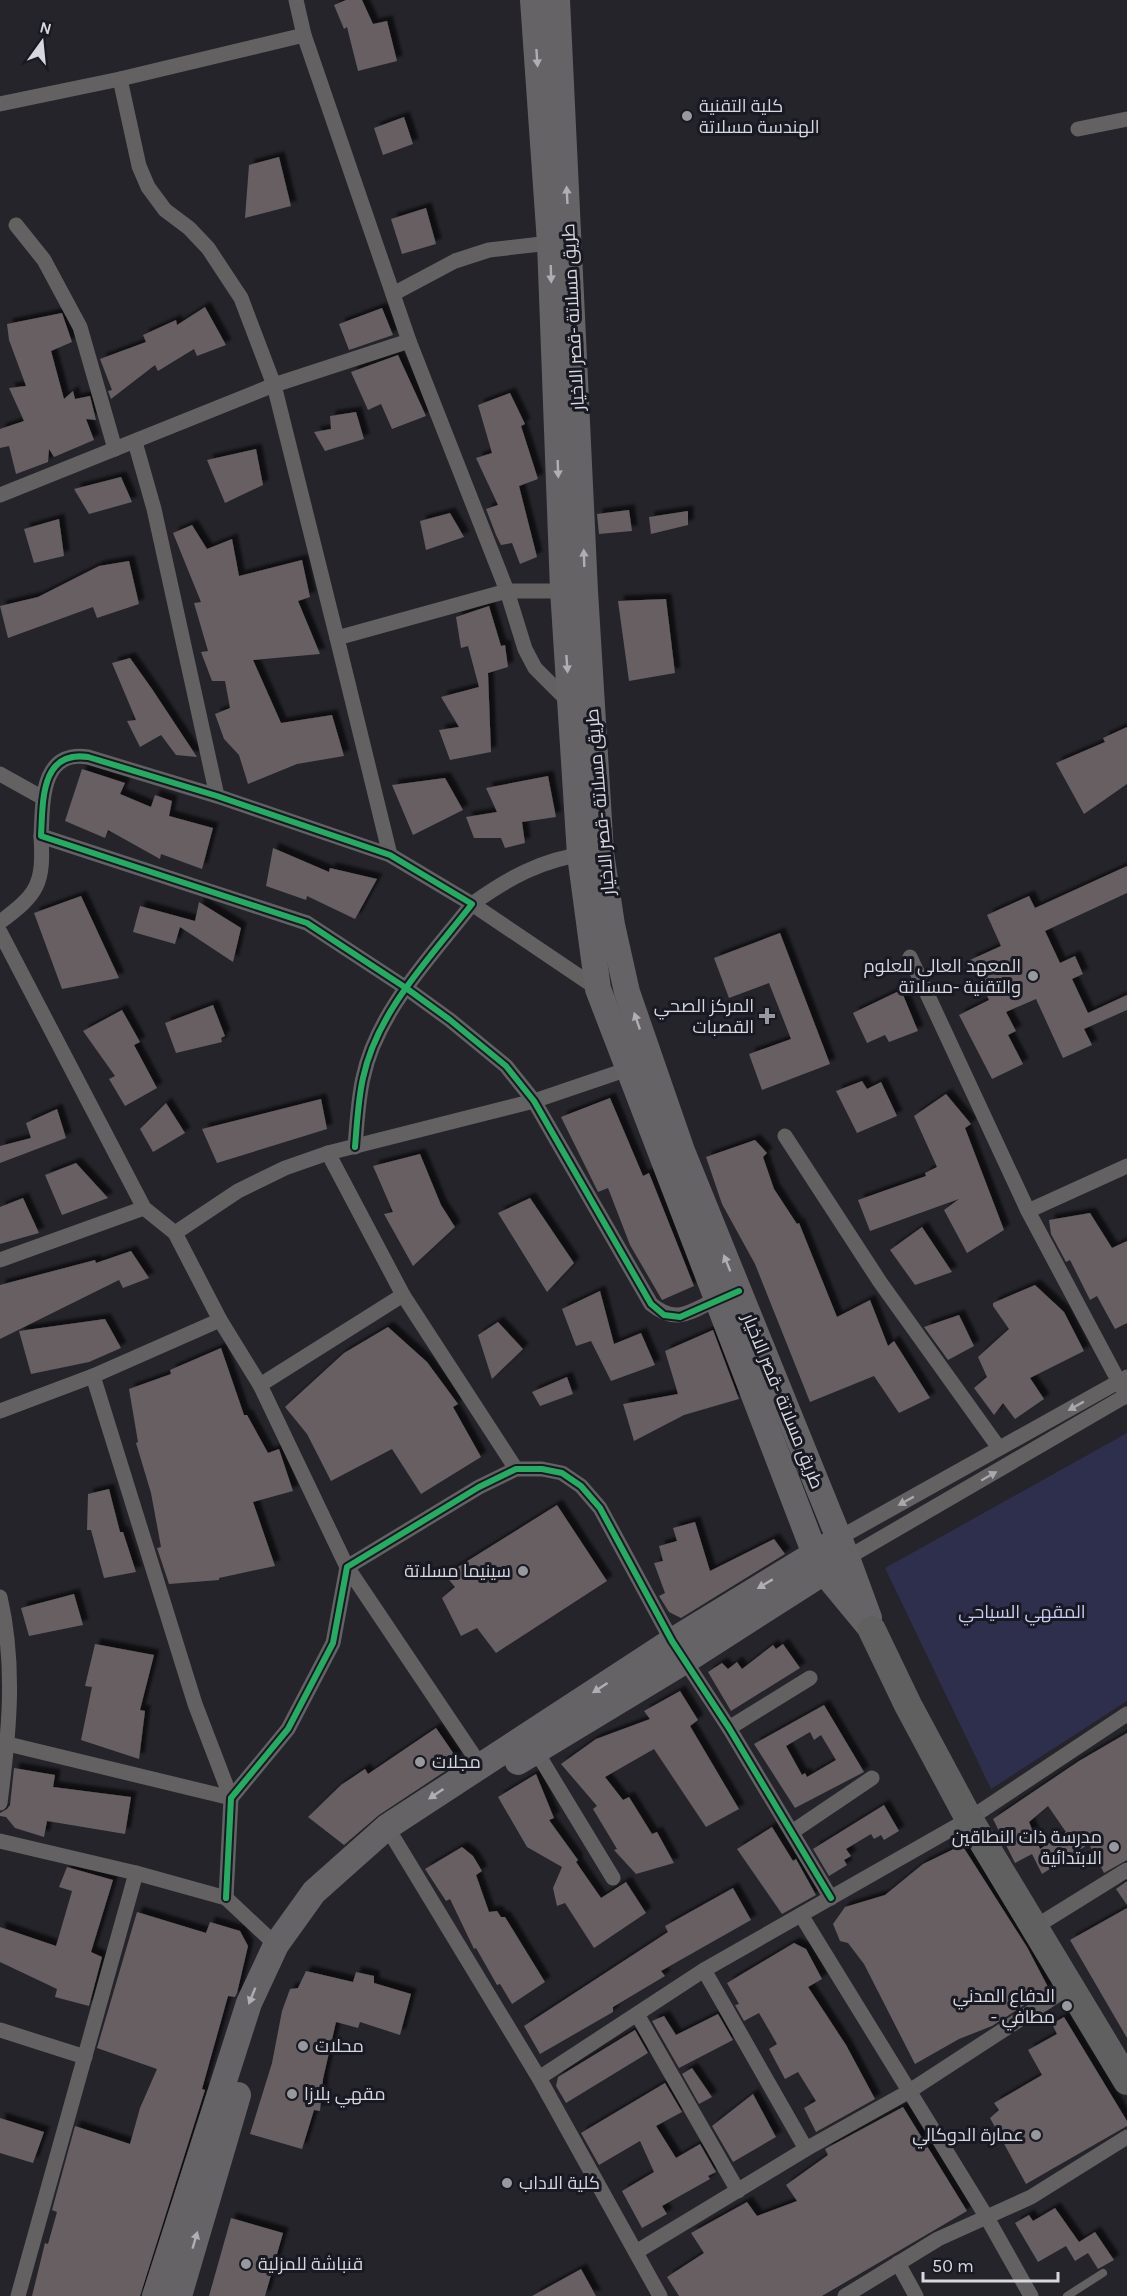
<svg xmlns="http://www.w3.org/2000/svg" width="1127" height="2296" font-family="Karla,Cairo,sans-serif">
<defs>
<filter id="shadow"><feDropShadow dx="5.5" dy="-5.5" stdDeviation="1.5" flood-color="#0009"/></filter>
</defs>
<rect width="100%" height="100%" fill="#24242a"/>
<path fill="#2e2e4d" d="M1127,1433V1701L991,1789L885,1568Z"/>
<g fill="#675e64" fill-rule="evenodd" filter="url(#shadow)">
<path d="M346,0H362L373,24L387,21L397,61L358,71L347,27L344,29L334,5Z"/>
<path d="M404,117L413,144L383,155L374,128Z"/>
<path d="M279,157L291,206L245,218L249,165Z"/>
<path d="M426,208L436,244L402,254L391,219Z"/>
<path d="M205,307L226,345L197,356L194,349L158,371L155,365L111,399L108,391L112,390L100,359L146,342L143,335L176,320L177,325Z"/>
<path d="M382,308L393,335L349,350L339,324Z"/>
<path d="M62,313L72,342L51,351L64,399L73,391L75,399L90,396L96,420L86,419L94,440L54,457L49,449L48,462L16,474L9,446L0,448V429L24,421L9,388L26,386L9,340L7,324Z"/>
<path d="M398,355L426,416L392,429L381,404L368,410L351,372Z"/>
<path d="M510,393L525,424L521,426L538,479L519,486L537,557L520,564L512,543L501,545L496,535L486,509L498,505L476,458L492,453L478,405Z"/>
<path d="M356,412L364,439L325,451L314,432L331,429L330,416Z"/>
<path d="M256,449L263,485L225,503L207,460Z"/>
<path d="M121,477L132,502L89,514L74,489Z"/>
<path d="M629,510L632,531L599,534L597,514Z"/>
<path d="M688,511V525L651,534L649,517Z"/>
<path d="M450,513L464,537L426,550L420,521Z"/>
<path d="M59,519L64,556L34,563L24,529Z"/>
<path d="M192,525L207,549L232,539L239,576L302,560L310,597L298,601L320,654L253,660L281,723L332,715L344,756L297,764L248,784L239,755L224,739L215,714L230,708L225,681H212L201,652L208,651L194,603L201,602L173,533Z"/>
<path d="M129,561L139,604L97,618L93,607L8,638L0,606L38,597L99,566Z"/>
<path d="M666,599L675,673L629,681L618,601Z"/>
<path d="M489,606L501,646L505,645L508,667L488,673L491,752L450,760L439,730L459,727L441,697L479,687L468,646L461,648L456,617Z"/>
<path d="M130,658L152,689L197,757L176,755L161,735L140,747L127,721L136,720L112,663Z"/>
<path d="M1127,727V784L1084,814L1056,763L1105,742L1103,738Z"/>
<path d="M82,769L125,783L120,794L151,807L155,795L172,801L169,816L213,828L202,869L161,854L160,859L108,830L105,838L65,821Z"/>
<path d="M548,776L556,817L522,822L525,843L505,848L501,838H474L466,817L497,812L486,788Z"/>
<path d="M445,778L463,810L413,835L392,785Z"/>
<path d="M273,848L329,872L330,868L377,879L355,919L307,896L306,900L266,886Z"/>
<path d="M1127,866V893L1045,931L1060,963L1075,956L1083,974L1072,979L1088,1013L1127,995V1010L1084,1029L1092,1045L1063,1058L1036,999L1006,1012L1016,1031L1008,1035L1023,1064L992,1079L959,1015L989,1000L970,960L1001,946L987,915L1029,896L1035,908Z"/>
<path d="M81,896L119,978L62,989L34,913Z"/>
<path d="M199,902L241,928L233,962L180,927L175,944L133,932L140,906L195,921Z"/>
<path d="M780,933L830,1064L762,1090L749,1054L791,1039L769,983L729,998L714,958Z"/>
<path d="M901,990L918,1031L889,1042L885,1035L867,1043L853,1013Z"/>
<path d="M213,1005L225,1036L221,1038L222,1042L176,1053L165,1023Z"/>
<path d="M122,1010L140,1042L134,1045L157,1088L125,1106L109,1079L115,1076L83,1031Z"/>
<path d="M862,1081L867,1089L881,1082L897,1116L857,1133L836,1091Z"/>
<path d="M946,1094L971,1124L965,1128L1004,1230L967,1253L944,1210L959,1199L870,1231L858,1200L926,1176L925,1173L937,1167L914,1116Z"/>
<path d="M610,1098L643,1176L649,1173L694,1286L662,1300L630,1245L608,1188L598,1192L561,1117Z"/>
<path d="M321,1099L327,1129L217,1163L202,1129Z"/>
<path d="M166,1103L185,1133L153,1152L140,1129Z"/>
<path d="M57,1109L66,1138L0,1163V1146L31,1138L26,1123Z"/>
<path d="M755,1140L767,1153L763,1157L774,1189L797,1224L799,1223L837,1317L870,1300L888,1346L894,1341L930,1398L899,1413L874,1376L810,1402L755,1264L722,1204L706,1157Z"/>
<path d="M420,1154L441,1205L455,1227L413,1266L384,1214L393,1212L373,1166Z"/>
<path d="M76,1163L108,1198L62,1215L45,1175Z"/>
<path d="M23,1198L39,1233L0,1244V1207Z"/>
<path d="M530,1198L574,1263L547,1292L498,1213Z"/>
<path d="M1090,1213L1112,1248L1127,1241V1323L1115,1329L1097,1296L1090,1300L1070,1260L1066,1262L1051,1234L1049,1220Z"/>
<path d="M922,1227L952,1272L915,1285L890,1250Z"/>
<path d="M131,1251L149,1278L123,1288L119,1280L0,1339V1285L95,1260L96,1263Z"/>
<path d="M1035,1285L1064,1312L1084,1351L1030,1378L1044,1399L1015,1419L1003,1403L994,1415L974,1388L987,1377L978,1357L1009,1329L993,1306V1303Z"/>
<path d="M600,1291L614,1344L641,1333L655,1365L611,1381L591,1341L576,1346L562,1309Z"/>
<path d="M959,1315L974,1346L948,1360L924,1327Z"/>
<path d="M105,1319L121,1348L89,1362L31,1374L19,1331Z"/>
<path d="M498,1322L523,1349L492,1379L478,1335Z"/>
<path d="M388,1327L427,1362L458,1404L453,1407L481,1457L421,1494L392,1449L331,1481L307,1434L285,1407L344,1353Z"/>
<path d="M713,1330L739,1399L684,1415L634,1441L623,1404L678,1394L665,1351Z"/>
<path d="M221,1348L244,1415H247L268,1453L279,1449L293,1491L253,1502L275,1566L219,1578V1580L169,1584L157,1548L161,1547L151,1493L136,1443L138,1442L129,1389L171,1374L170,1370Z"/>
<path d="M567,1377L573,1394L540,1406L532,1392Z"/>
<path d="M109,1489L120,1532H123L136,1572L104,1578L91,1530H87L88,1494Z"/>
<path d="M557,1505L607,1581L496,1653L477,1628L461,1636L442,1598L455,1587L445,1575Z"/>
<path d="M695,1522L710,1571L774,1539L785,1554L681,1618L669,1612L659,1596L665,1593L654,1563L663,1561L659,1546L677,1541L673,1528Z"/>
<path d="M74,1594L83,1625L29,1636L21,1608Z"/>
<path d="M95,1644L154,1655L140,1710L145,1711L139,1759L81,1740L92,1687L85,1686Z"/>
<path d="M783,1644L800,1668L731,1711L708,1672L722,1663L728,1669L737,1662L742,1669L773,1645L776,1649Z"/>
<path d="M680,1691L698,1720L690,1726L739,1809L706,1827L654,1749L605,1777L623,1800L629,1797L652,1834L657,1832L674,1863L636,1874L614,1850L617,1849L593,1809L597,1806L561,1764L596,1739L650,1719L644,1711Z"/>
<path d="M824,1705L864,1772L795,1808L754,1744ZM810,1732L814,1740L821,1735L836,1760L807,1777L805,1773L802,1775L786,1746Z"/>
<path d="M436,1728L456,1757L453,1766L379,1815L344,1845L308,1817L341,1785L365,1769L368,1774Z"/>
<path d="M1127,1733V1860L1104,1873L1089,1844L1042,1874L1032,1854L1015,1863L993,1819L1079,1761ZM1048,1806L1066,1832L1040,1849L1029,1822Z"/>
<path d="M14,1768L55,1775L53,1787L131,1797L125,1834L47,1821L44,1837L15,1828L6,1817L0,1816V1813L7,1809L10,1805Z"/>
<path d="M536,1774L554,1818L549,1820L578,1860L576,1862L601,1898L626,1882L646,1913L594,1948L565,1903L557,1906L553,1888L562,1867L527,1847L498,1797Z"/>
<path d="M884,1805L899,1831L884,1840L881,1835L874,1839L871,1834L846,1849L851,1856L844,1860L847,1865L829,1876L813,1849Z"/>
<path d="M772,1827L793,1861L796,1859L816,1895L782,1914L737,1849Z"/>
<path d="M962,1845L1027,1947L1049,1989L992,2026L959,2039L915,2064L864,1964L848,1943L840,1941L833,1924L845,1907L885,1895L923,1864Z"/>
<path d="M462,1847L473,1856L482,1871L476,1875L489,1912L497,1911L501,1917H505L545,1982L512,2004L500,1984L497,1985L476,1948L474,1949L450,1899L446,1901L425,1869Z"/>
<path d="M67,1867L113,1880L91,1952L102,1957L89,2006L55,1997L57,1989L0,1962V1927L56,1946L72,1891L59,1887Z"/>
<path d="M1127,1881V1905L1116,1889Z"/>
<path d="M733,1888L751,1920L661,1971L665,1976L613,2007V2012L540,2054L524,2026L668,1932L665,1926Z"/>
<path d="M1127,1908V2038L1070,1940Z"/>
<path d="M137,1912L206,1933L210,1922L240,1931L248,1946L237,1993L235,1997L228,1996L202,2089L205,2090L140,2296H32L45,2243L48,2244L57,2212L52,2210L75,2126L130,2144L140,2108L157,2069L97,2048Z"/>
<path d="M794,1943L806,1949L822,1979L808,1987L846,2045L875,2099L816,2132L804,2108L816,2101L798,2072L785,2079L769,2049L777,2044L759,2013L744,2021L735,2005L739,2004L727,1983Z"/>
<path d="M306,1971L353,1982L356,1972L374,1976V1983L411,1994L400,2035L360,2022L358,2028L336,2022L323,2079L320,2111L314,2110L302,2149L250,2134L272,2063L282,2011L290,1989L298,1988Z"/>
<path d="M718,2014L733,2040L679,2068L652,2021L664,2016L676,2035Z"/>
<path d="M1064,2017L1127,2121V2126L1026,2184L990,2118L999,2110L994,2103L1042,2075L1028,2050L1057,2034L1052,2024Z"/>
<path d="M635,2030L648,2053L566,2103L556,2086L558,2077Z"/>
<path d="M692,2068L712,2097L699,2104L682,2074Z"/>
<path d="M665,2083L682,2112L656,2126L676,2158L700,2144L716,2172L708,2176L710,2179L662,2206L667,2214L642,2228L622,2191L654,2172L640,2141L599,2165L581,2133Z"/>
<path d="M753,2094L776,2137L733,2162L712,2126Z"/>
<path d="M903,2107L967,2211L822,2296H679L667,2277L704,2253L691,2233L747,2202L757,2216L797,2201L786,2185L828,2155L825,2149Z"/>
<path d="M0,2118L44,2132L33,2163L0,2153Z"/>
<path d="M1055,2208L1079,2242L1095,2232L1114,2260L1098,2269L1088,2253L1075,2261L1066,2246L1038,2262L1015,2223L1029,2215L1033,2221Z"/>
<path d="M231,2218L283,2233L265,2296H209Z"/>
<path d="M581,2269L596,2296H532Z"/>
</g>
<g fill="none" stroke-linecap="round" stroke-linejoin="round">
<path stroke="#636162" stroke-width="8" d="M1067,2296L1103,2273"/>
<g stroke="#636162" stroke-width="15">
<path d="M296,0L304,35L409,341L507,591L525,649L535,668L569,702"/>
<path d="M120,79L139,166L148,187L165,210L189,228L208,248L241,298L274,385L337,638"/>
<path d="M0,104L120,79L304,35"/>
<path d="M1078,129L1127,119"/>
<path d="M16,225L44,260L80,327L115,449"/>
<path d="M393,294L455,261L489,250L550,243"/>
<path d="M135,442L154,509L217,796"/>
<path d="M0,495L274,385L409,341"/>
<path d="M0,774L43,798"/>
<path d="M586,854C542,859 507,879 472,904L598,989"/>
<path d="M390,855L337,638L507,591H570"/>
<path d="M0,922C38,894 44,884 41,836"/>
<path d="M0,932L144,1208L175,1233L220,1320L260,1385L347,1567L480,1765"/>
<path d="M910,957L1028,1211L1127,1397"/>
<path d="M785,1136L880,1282L999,1448"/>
<path d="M355,1147C357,1124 358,1100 363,1078C377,1011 431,957 472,904L390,855L217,796L88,757C40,750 43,802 41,836L307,923L406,988L450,1020L506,1066L534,1101L651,1304C680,1328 694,1307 725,1296"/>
<path d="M328,1153L403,1295L516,1469"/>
<path d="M1028,1211L1127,1166"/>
<path d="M175,1233L238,1191L285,1168L328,1153L534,1101L634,1067"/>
<path d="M0,1260L144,1208"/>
<path d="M93,1376L195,1704L231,1798"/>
<path d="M260,1385L403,1295"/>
<path d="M0,1411L93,1376L220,1320"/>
<path d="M839,1538L1127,1377"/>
<path d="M847,1558L1127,1395"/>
<path d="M0,1597C16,1666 9,1734 0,1803"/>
<path d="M729,1728L810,1678"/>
<path d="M8,1744L231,1798"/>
<path d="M533,1746L613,1878"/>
<path d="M387,1827L539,2078L660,2296"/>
<path d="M792,1832L872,1778"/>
<path d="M0,1841L136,1873L226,1898L276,1945"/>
<path d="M226,1898L231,1798L288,1729L333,1643L347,1567L479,1487L516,1469H542L562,1473L581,1486L600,1508L672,1641L729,1728L831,1898"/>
<path d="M801,1915L986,2216L1031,2296"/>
<path d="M1035,1927L1127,1870"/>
<path d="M704,1970L806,2149"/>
<path d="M638,2016L738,2191"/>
<path d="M0,2030L85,2057"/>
<path d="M539,2078L704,1970L969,1819L1127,1714"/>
<path d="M636,2252L806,2149L908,2092L1071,1986"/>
<path d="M898,2263L916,2296"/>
<path d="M18,2296L136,1873"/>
<path d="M845,2296L938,2239L1031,2197L1127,2137"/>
</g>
<g stroke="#656365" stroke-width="26">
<path d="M533,0L550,243L563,590L580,855L598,989L815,1554L824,1572L872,1630"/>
<path d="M557,0L585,591L601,853L612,925L627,992L682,1151L847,1558L869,1618"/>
<path d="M518,1762L685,1661L838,1563"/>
<path d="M155,2296L249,2003L276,1945L314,1892L387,1827L672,1641L829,1545"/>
<path d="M179,2296L238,2095"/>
</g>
<path stroke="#616061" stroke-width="28" d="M872,1630L908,1705L969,1819L1127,2081"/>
<g stroke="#181922" stroke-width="10">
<g id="cycleway">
<path d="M355,1147C357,1124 358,1100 363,1078C377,1011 431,957 472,904L390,855L217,796L88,757C40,750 43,802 41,836L307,923L406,988L450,1020L506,1066L534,1101L651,1304L664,1315L680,1317L739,1291"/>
<path d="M226,1898L231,1798L288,1729L333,1643L347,1567L479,1487L516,1469H542L562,1473L581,1486L600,1508L672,1641L729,1728L831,1898"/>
</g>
</g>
<use href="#cycleway" stroke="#26ab63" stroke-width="6"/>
</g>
<defs><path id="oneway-solid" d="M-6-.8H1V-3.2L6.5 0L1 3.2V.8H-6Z" transform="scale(1.5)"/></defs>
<g fill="#afaeb4">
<use href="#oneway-solid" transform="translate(537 58) rotate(86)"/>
<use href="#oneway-solid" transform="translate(567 195) rotate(-93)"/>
<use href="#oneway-solid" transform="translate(551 274) rotate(88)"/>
<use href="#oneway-solid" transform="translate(558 469) rotate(88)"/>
<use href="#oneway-solid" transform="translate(584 558) rotate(-92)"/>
<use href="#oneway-solid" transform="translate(567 664) rotate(86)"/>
<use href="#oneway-solid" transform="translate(637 1021) rotate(-109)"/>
<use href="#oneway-solid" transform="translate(727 1263) rotate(-112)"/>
<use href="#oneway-solid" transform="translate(765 1584) rotate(149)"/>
<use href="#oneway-solid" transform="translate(600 1688) rotate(147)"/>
<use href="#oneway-solid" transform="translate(436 1794) rotate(146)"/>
<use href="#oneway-solid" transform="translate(252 1996) rotate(112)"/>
<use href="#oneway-solid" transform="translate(195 2240) rotate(-74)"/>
</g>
<g fill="#a9a8ac">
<use href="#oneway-solid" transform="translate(1076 1406) rotate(151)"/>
<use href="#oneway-solid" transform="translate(989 1476) rotate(-30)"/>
<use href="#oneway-solid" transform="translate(906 1501) rotate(151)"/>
</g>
<g fill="#98989f" stroke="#181922" stroke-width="2">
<circle cx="687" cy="116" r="6"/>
<circle cx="1033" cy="976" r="6"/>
<path d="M764 1007h6v6h6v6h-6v6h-6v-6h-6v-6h6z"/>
<circle cx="523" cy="1571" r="6"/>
<circle cx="420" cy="1762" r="6"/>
<circle cx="1114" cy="1847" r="6"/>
<circle cx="1067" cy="2006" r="6"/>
<circle cx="303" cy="2046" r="6"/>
<circle cx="292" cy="2094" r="6"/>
<circle cx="1036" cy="2135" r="6"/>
<circle cx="507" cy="2183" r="6"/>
<circle cx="246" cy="2264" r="6"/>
</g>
<g text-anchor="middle" stroke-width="6" stroke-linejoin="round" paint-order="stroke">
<g font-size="18" fill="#d7d7de" stroke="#181922" text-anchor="start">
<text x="699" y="112">كلية التقنية<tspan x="699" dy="21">الهندسة مسلاتة</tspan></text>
<text x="1021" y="972" text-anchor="end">المعهد العالي للعلوم<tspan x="1021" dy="21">والتقنية -مسلاتة</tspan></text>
<text x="754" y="1012" text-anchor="end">المركز الصحي<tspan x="754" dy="21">القصبات</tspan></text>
<text x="511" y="1577" text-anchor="end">سينيما مسلاتة</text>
<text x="432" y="1768">مجلات</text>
<text x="1102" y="1843" text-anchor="end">مدرسة ذات النطاقين<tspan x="1102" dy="21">الابتدائية</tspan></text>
<text x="1055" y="2002" text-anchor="end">الدفاع المدني<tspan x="1055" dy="21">- مطافي</tspan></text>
<text x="315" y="2052">محلات</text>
<text x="304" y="2100">مقهي بلازا</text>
<text x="1024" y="2141" text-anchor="end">عمارة الدوكالي</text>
<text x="519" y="2189">كلية الاداب</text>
<text x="258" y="2270">قنباشة للمزلية</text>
</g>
<g font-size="18" fill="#d7d7de" stroke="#181922">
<text transform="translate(573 317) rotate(-93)" y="6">طريق مسلاتة -قصر الاخيار</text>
<text transform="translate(600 802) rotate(-95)" y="6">طريق مسلاتة -قصر الاخيار</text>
<text transform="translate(783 1401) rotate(68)" y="6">طريق مسلاتة -قصر الاخيار</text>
</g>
<g font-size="18" fill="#c7caf3" stroke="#181922">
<text x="1022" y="1618">المقهي السياحي</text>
</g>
</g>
<g transform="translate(42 42) rotate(15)" stroke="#181922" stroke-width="4.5" paint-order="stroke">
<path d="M0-4.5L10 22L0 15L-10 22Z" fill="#d7d7de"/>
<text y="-9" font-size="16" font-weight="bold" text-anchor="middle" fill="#d7d7de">N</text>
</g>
<path d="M923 2272v9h135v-9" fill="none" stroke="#d7d7de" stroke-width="3"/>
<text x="932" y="2272" font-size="18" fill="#d7d7de" stroke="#181922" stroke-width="4.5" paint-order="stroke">50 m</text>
</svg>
